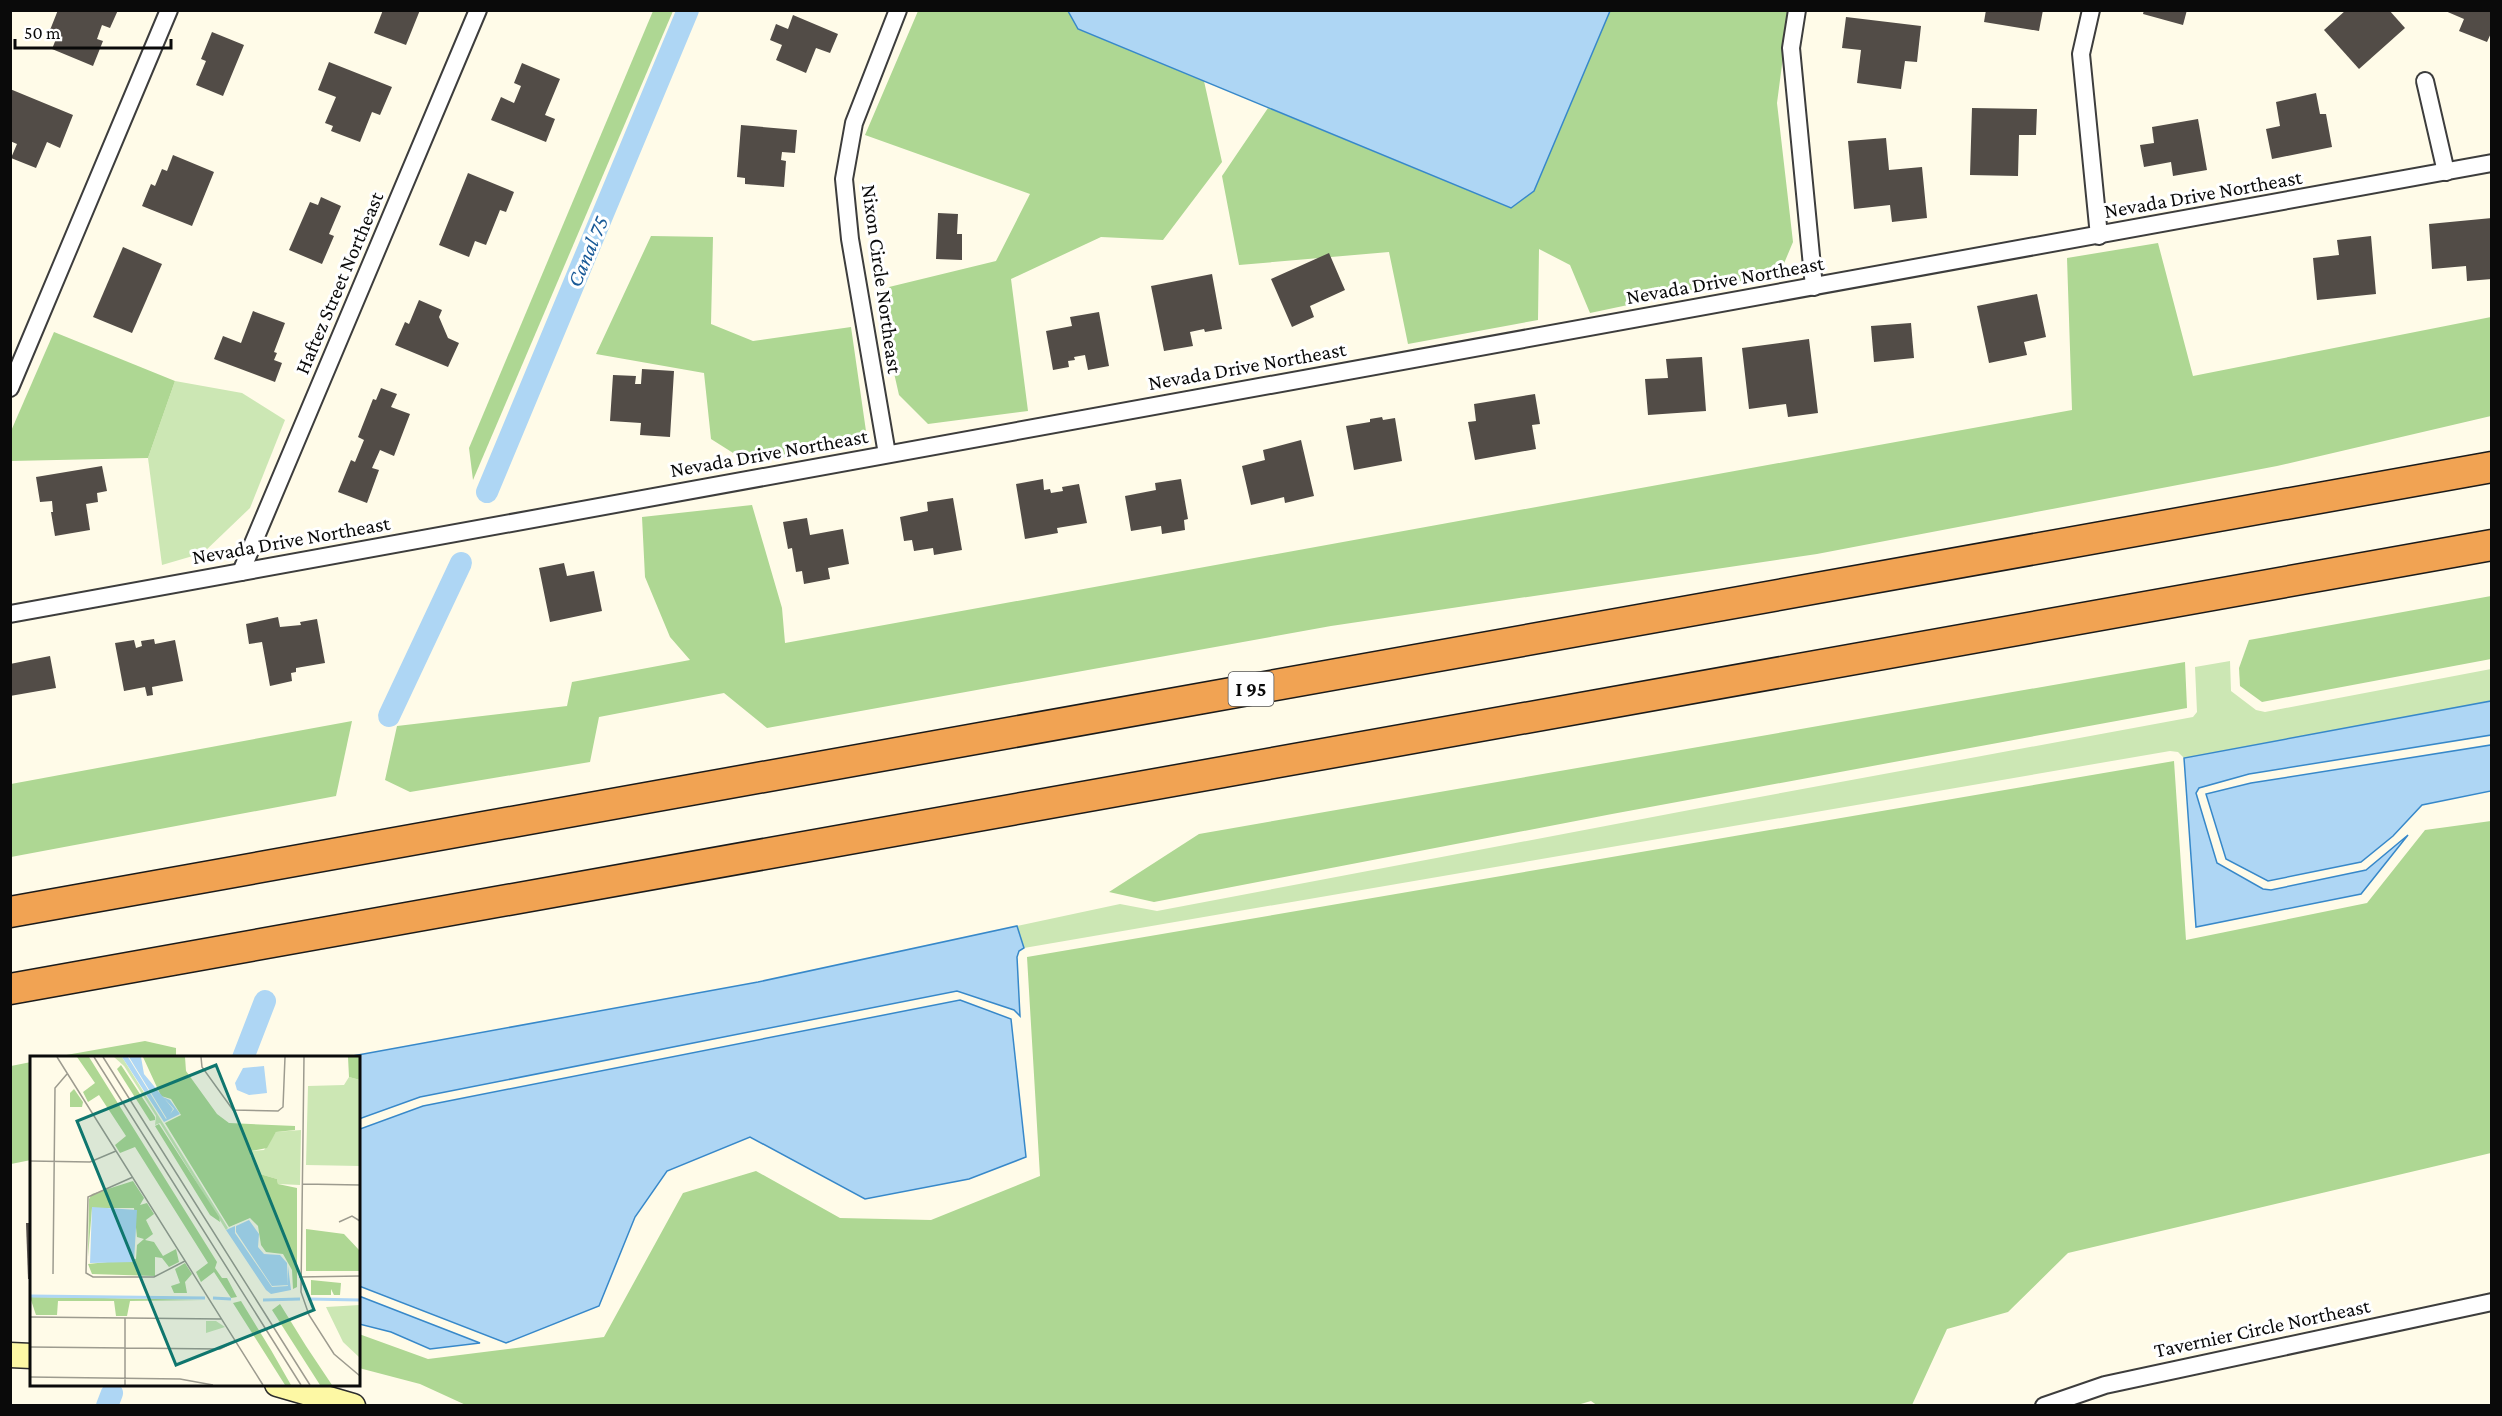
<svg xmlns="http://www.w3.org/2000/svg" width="2502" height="1416" font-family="'Crimson Pro',serif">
<rect width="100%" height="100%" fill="#fffbe8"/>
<g fill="#cce7b4">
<path d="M175,381L242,393L285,420L250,508L203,553L162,565L148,458Z"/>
<path d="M2230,661L2231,691L2256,710L2265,712L2491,669V701L2184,758L2178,752L2170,751L1024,948L1017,926L1120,904L1157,911L1700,808L2193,717L2197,712L2195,667Z"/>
</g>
<g fill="#aed793">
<path d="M653,11H673L473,480L469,448Z"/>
<path d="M918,11H1068L1078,29L1204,81L1222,162L1163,240L1101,237L1011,279L1028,411L928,424L899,395L880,311L889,287L996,261L1030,194L865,135Z"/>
<path d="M1610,11H1789L1777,103L1793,242L1780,273L1590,313L1570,265L1539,249L1538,320L1408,344L1389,252L1239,265L1222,176L1268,108L1511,208L1534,191Z"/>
<path d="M651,236L713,237L711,324L753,341L851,327L868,445L749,463L711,439L704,373L596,354Z"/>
<path d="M2158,243L2193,376L2491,317V416L2277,466L1817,554L1331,626L767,728L724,693L599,717L590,762L410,792L385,780L397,726L567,706L572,682L690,660L670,637L645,577L642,517L752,505L782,608L785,643L2072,410L2067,258Z"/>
<path d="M54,332L175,381L148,458L11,461V431Z"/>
<path d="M2491,596V659L2262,702L2240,686L2239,668L2249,640Z"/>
<path d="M2185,662L2187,708L1612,814L1154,902L1109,892L1199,834Z"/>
<path d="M352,721L336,796L11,857V784Z"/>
<path d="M2174,761L2186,940L2367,903L2425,830L2491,821V1153L2068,1253L2008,1312L1947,1329L1912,1405L1598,1406L1591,1401L1574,1406H468L420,1384L359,1368V1334L428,1359L604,1337L683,1193L756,1171L840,1218L931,1220L1040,1176L1027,957Z"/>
<path d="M145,1041L176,1048V1057H55Z"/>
<path d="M31,1062V1160L11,1164V1066Z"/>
</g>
<g fill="#aed6f4" stroke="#3788c9" stroke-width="1.5">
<path d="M1068,11H1610L1534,191L1511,208L1078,29Z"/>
<path d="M2491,701V735L2249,774L2199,788L2196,793L2217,863L2263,889L2271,890L2366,870L2408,835L2361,894L2196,927L2184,758Z"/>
<path d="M2491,745V791L2422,805L2393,836L2361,862L2268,881L2226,859L2206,794L2251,783Z"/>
<path d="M1017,926L1024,948L1019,951L1017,957L1020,1016L1014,1010L957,991L420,1097L359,1119L358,1058L347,1057L758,982Z"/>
<path d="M960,1000L1011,1019L1026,1157L969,1179L865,1199L750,1137L667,1171L635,1217L599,1306L506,1343L359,1286L360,1129L423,1106Z"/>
<path d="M359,1296L480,1343L430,1349L391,1332L359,1324Z"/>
</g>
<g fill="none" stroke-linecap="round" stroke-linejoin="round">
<g stroke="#aed6f4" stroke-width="22">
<path d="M487,492L688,10"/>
<path d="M389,716L461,563"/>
<path d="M243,1058L265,1001"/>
<path d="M107,1406L112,1393"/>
</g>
</g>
<g fill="#524c47">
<path d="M58,10H118L110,28L102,25L97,39L103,41L93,66L52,49L58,34L50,30Z"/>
<path d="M383,10H420L406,45L374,33Z"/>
<path d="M1986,10H2043L2039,31L1984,22Z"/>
<path d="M2144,10H2187L2183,25L2143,14Z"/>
<path d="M2346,10H2389L2405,28L2359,69L2324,30Z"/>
<path d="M2443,10H2492V31L2487,42L2459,31L2464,19Z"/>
<path d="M793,15L838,34L830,53L816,48L806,73L776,60L782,45L770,40L776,24L788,29Z"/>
<path d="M1846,17L1921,26L1917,62L1905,61L1901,89L1857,83L1861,50L1842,48Z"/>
<path d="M212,32L244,45L223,96L196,85L206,61L201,59Z"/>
<path d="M329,62L392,87L380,115L372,112L360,142L331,131L333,126L325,123L336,97L318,90Z"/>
<path d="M522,63L560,79L545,115L555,119L546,142L491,120L501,97L514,103L521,86L514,83Z"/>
<path d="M10,89L73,115L60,148L47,142L36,168L11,158L17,144L10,141Z"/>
<path d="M2316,93L2320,114H2326L2332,147L2272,159L2266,129L2280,126L2276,102Z"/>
<path d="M1972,108L2037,109L2036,135H2019L2018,176L1970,175Z"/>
<path d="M2198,119L2207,170L2173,176L2171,162L2144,167L2140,145L2154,143L2152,127Z"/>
<path d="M741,125L797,130L795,153L782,152L781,160L786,161L784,187L745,184V178L737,177Z"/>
<path d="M1886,138L1889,170L1922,167L1927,218L1892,222L1890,205L1854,209L1848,141Z"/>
<path d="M173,155L214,172L192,226L142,206L151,184L155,186L162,169L167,171Z"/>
<path d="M468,173L514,192L506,212L500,210L486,245L475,241L469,257L439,245Z"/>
<path d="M321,197L341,206L329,234L334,236L322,264L289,250L310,202L318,205Z"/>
<path d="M938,213L958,214L957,234H962V260L936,259Z"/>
<path d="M2492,218V279L2467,281L2466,266L2432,269L2429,224Z"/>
<path d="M2371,236L2376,294L2317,300L2313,258L2339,255L2337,240Z"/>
<path d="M123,247L162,264L132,333L93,317Z"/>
<path d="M1329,253L1345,290L1310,306L1314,317L1292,327L1271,279Z"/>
<path d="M1212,274L1222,329L1205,332L1204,329L1190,332L1193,346L1164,351L1151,286Z"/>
<path d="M2037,294L2046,337L2024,342L2027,355L1989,363L1977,306Z"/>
<path d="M419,300L442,310L439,317L448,338L459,343L448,367L395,345L405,322L409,324Z"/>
<path d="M253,311L285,323L274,352L277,353L274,360L282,363L275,382L214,359L223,336L241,343Z"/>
<path d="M1099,312L1109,366L1088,370L1085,355L1074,357L1075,360L1068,361L1069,367L1053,370L1046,331L1072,326L1070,317Z"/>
<path d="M1911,323L1914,358L1874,362L1871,326Z"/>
<path d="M1809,339L1818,413L1788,417L1786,404L1749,409L1742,348Z"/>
<path d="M1702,357L1706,411L1648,415L1645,379L1668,378L1666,359Z"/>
<path d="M642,369L674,371L670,437L640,435L641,423L610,421L613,375L636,376L635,384H641Z"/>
<path d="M381,388L397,394L391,407L410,414L394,456L380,450L372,468L379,470L367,503L338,492L351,460L355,462L364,440L358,437L373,399L376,400Z"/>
<path d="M1535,394L1540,424L1532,425L1536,449L1475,460L1468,422L1476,421L1474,404Z"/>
<path d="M1382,417L1383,420L1395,418L1402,461L1354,470L1346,426L1370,422V419Z"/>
<path d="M1301,440L1314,496L1285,503L1284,497L1251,505L1242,466L1265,460L1263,450Z"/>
<path d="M102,466L107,491L97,493L98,502L86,504L90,530L55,536L51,512H53L52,501L40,502L36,477Z"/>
<path d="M1043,479L1044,490L1050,489L1051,493L1063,491L1062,487L1079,484L1087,523L1057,528L1058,533L1025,539L1016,484Z"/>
<path d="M1181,479L1188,519L1184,520L1185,530L1162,534L1161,526L1131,531L1125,496L1156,490L1155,483Z"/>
<path d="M953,498L962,550L934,555L933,548L914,551L912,540L904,541L900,517L928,511L927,502Z"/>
<path d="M807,518L810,535L843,529L849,564L828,568L830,579L804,584L802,571L796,572L792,548L788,549L783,522Z"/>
<path d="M564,563L567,576L594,571L602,611L550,622L539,568Z"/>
<path d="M278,617L280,627L301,625L300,622L317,619L325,663L296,668V672L291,673L292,681L270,686L262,642L249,644L246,624Z"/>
<path d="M154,639L155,644L175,640L183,681L152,687L153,695L147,696L145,687L124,691L115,643L134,640L136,648L142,646L141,641Z"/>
<path d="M50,656L56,688L10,696V664Z"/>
<path d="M26,1223H32V1279H28Z"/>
</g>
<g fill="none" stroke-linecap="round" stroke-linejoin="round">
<g stroke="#3d3d3d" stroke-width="20">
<g id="street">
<path d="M1797,10L1791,48L1814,287"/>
<path d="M2091,10L2081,54L2099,236"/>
<path d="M2425,81L2446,172"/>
<path d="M10,388L169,10"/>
<path d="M887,454L850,239L844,179L854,123L898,10"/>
<path d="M241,572L478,10"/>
<path d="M10,614L2492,163"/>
<path d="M2044,1406L2105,1385L2492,1302"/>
</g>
</g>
<g stroke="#2c2c2c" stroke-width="27">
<g id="secondary">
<path d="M10,1355L32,1356"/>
<path d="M277,1384L353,1406"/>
</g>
</g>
<g stroke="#1b1b1b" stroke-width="33">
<g id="highway">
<path d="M10,912L2492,467"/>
<path d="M10,989L2492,545"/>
</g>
</g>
<use href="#street" stroke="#fff" stroke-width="16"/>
<use href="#secondary" stroke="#fdf8a4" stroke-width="24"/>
<use href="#highway" stroke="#f1a353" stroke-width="30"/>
</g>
<g text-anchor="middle" stroke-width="6" stroke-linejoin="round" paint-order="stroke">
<rect fill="#fff" stroke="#545454" stroke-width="1.5" x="1228.5" y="672" width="45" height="34" rx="4.5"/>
<g font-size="20" font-weight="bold" fill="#0a0a0a">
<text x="1251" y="696">I 95</text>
</g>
<g font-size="21" fill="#0a0a0a" stroke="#fff">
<text transform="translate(2203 194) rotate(-10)" y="7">Nevada Drive Northeast</text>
<text transform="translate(882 279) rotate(82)" y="7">Nixon Circle Northeast</text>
<text transform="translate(1725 280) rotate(-10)" y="7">Nevada Drive Northeast</text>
<text transform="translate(339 283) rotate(-67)" y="7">Haftez Street Northeast</text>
<text transform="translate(1247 366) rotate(-10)" y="7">Nevada Drive Northeast</text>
<text transform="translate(769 453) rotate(-10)" y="7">Nevada Drive Northeast</text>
<text transform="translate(291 540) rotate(-10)" y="7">Nevada Drive Northeast</text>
<text transform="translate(2262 1328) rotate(-12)" y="7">Tavernier Circle Northeast</text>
</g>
<g font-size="22" font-style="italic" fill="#185997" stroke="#fff">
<text transform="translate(587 251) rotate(-67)" y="8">Canal 75</text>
</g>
</g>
<g transform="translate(30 1056)">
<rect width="330" height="330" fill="#fffbe8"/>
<path d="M84,1H92L198,172L196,174L130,67L125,69L126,60L94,10ZM319,21L330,24V110L276,109L278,30L314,29ZM271,74L270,129L248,128L247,123L230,118L221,95L234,94L246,76ZM330,249V302L313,286L296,251ZM176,265H186L195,271L176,277Z" fill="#cce7b4"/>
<path d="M47,1H59L187,206L185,212L192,222H197L207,241L201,242L184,216L171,226L166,216L178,207L105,91L90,97L85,89L96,80L69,39L58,46L53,36L65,27ZM113,1H155L156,15L187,58L199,67L265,70V74L246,76L237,92L221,95L220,99L230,118L247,123L248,128L267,132V231L263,233L262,214L253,198L236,196L231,189L228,170L220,162L199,171L135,67L151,59L141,43L131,40ZM318,1H330V24L319,21ZM91,9L125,61V64L120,65L87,13ZM44,33L53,46L52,51H40V37ZM129,68L189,161L190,166L180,159L125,70ZM103,125L114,142L110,149L117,147L124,158L116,164L123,178L115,184L124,186L133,200L146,193L149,206L139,211L132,202L125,201V220L62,218L58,208L106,203L107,189L114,183L107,181L104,152H62L58,201L59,143L62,138ZM276,173L314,178L330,195V215H276ZM155,207L162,218L155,226L157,237H144L141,230L150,227L145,213ZM281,224L311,227L310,239H304L301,233V239H281ZM0,241L74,242L174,244L100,245L97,260H86L84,245H28L27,259H6ZM211,245L241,294L261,329H255L203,247ZM250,248L276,290L302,329H290L242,254Z" fill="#aed793"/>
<path d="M92,1H98L136,63L144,53L133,41L140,44L150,58L134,66ZM99,1H111L114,18L143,53L137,63ZM234,10L237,37L219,39L207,34L205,27L213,12ZM62,151L107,154L104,206L60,207ZM219,164L229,178L228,191L234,198L250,199L257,207L258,229L242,230L206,176V170ZM205,170V177L242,231L258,230V210L261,234L241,238L236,234L196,174Z" fill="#aed6f4"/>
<path fill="none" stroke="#aed6f4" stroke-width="3" d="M0,240L175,242M183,242L201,243M278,243L330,244M233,244L270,243"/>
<path fill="none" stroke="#9d9b8f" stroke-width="1.5" d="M27,1L233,329M64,1L271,329M73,1L280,329M171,1L172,11L203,54L248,55L253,51L255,1M274,1L271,236L279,259L304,298L330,320M0,105L60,106L86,95M103,121L58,141L56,217L63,221H124L155,205M273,128L330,129M309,166L322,160L330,165M23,218L25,32L37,18M269,221L330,220M0,261L192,263M0,291L190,293L206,285M0,321L150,323L183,329M95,329V262"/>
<path fill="#0f766e" fill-opacity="0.15" stroke="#0f766e" stroke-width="3" d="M186,9L284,254L146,309L47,65Z"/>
<rect width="330" height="330" fill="none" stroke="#0a0a0a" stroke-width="3"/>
</g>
<rect width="2502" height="1416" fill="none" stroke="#0a0a0a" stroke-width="24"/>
<path d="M15 39v9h156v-9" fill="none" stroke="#0a0a0a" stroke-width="3"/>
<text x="24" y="39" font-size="18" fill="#0a0a0a" stroke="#ffffff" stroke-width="4.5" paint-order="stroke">50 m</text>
</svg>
